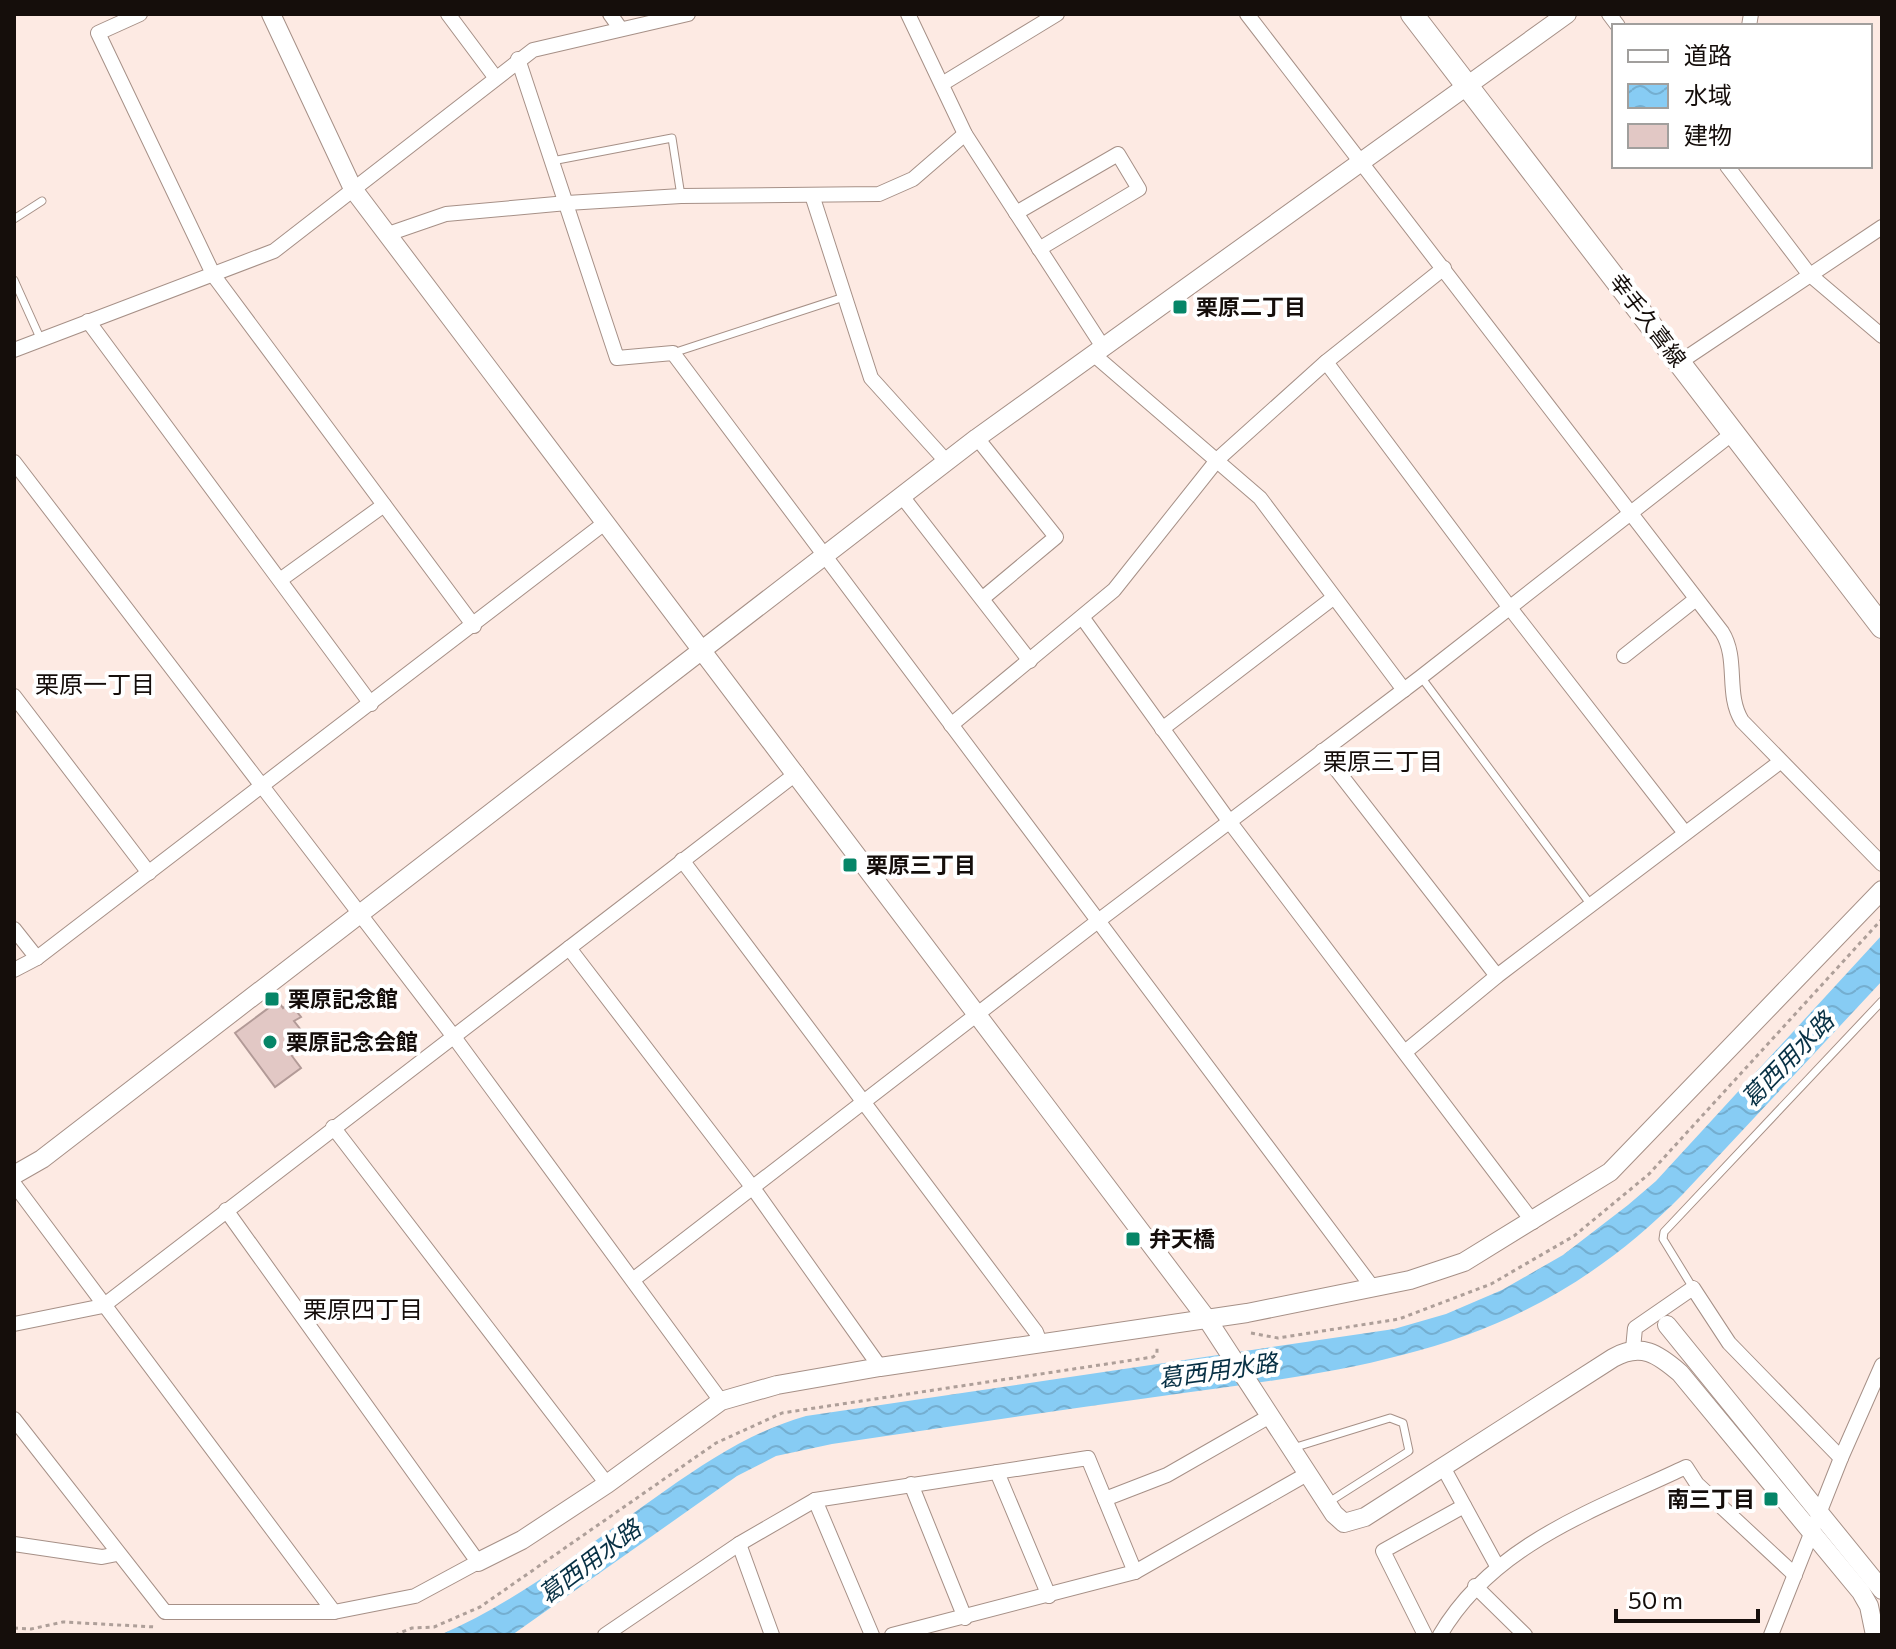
<svg xmlns="http://www.w3.org/2000/svg" width="1896" height="1649" font-family="Commissioner,'Noto Sans JP',sans-serif">
<defs>
<pattern id="water-waves" width="16" height="10" patternUnits="userSpaceOnUse" patternTransform="scale(2)"><rect width="16" height="10" fill="#87ccf4"/><path d="M0 5q4-4 8 0t8 0" fill="none" stroke="#74aed0"/></pattern>
</defs>
<rect width="100%" height="100%" fill="#fdeae3"/>
<path fill="url(#water-waves)" d="M1882,935V981L1683,1194C1526,1354 1364,1368 1155,1397C1047,1412 939,1428 832,1444L776,1456L737,1476L512,1635H440C522,1600 593,1541 666,1490C711,1459 753,1431 806,1416L1394,1329L1446,1314L1502,1290L1563,1255L1628,1205L1656,1181Z"/>
<path fill="#e2c8c5" stroke="#b29a97" stroke-width="2" d="M278,1001L283,1008L290,1003L301,1017L294,1021L301,1030L293,1036L302,1048L292,1056L301,1068L275,1087L235,1033Z"/>
<g fill="none" stroke-linecap="round" stroke-linejoin="round">
<g stroke="#a69087" stroke-width="9">
<g id="service">
<path d="M552,161L672,138L681,196"/>
<path d="M14,219L42,201"/>
<path d="M14,280L41,340"/>
<path d="M673,353L844,297"/>
<path d="M1421,677L1591,905"/>
<path d="M1693,1288L1663,1239L1664,1232L1882,1001"/>
<path d="M1293,1448L1390,1418L1403,1423L1409,1451L1329,1502"/>
</g>
</g>
<g stroke="#a69087" stroke-width="16">
<g id="minor">
<path d="M140,14L98,33L214,276L474,626"/>
<path d="M448,14L495,77"/>
<path d="M610,14L620,28"/>
<path d="M908,14L965,134L1103,347"/>
<path d="M1247,14L1722,632C1739,659 1725,694 1742,721L1882,864"/>
<path d="M1609,14L1618,26"/>
<path d="M1749,26L1751,14"/>
<path d="M518,59L617,358L673,353L1373,1288"/>
<path d="M942,84L1057,14"/>
<path d="M1727,166L1809,274L1882,336"/>
<path d="M812,195L871,378L946,461"/>
<path d="M1016,213L1118,154L1139,189L1039,249"/>
<path d="M388,234L446,214L567,203L681,196L879,194L913,179L965,134"/>
<path d="M88,321L371,704"/>
<path d="M14,350L274,251L533,50L688,14"/>
<path d="M1093,354L1260,498L1404,690"/>
<path d="M1326,362L1510,608L1685,833"/>
<path d="M1680,362L1882,227"/>
<path d="M977,438L1056,537L983,598"/>
<path d="M14,462L454,1037L721,1401"/>
<path d="M901,495L1030,661"/>
<path d="M280,580L384,505"/>
<path d="M1082,617L1229,821L1533,1222"/>
<path d="M1624,656L1696,599"/>
<path d="M14,696L149,873"/>
<path d="M951,725L1114,590L1218,459L1326,362L1444,268"/>
<path d="M1162,729L1333,598"/>
<path d="M1322,751L1497,976"/>
<path d="M682,860L1036,1332L1041,1345"/>
<path d="M14,929L37,958"/>
<path d="M569,948L753,1188L880,1367"/>
<path d="M14,970L37,958L606,522"/>
<path d="M1405,1052L1497,976L1780,762"/>
<path d="M333,1127L607,1484"/>
<path d="M14,1184L334,1612"/>
<path d="M634,1279L1098,921L1421,677L1733,433"/>
<path d="M14,1324L103,1306L797,773"/>
<path d="M1633,1349L1635,1328L1693,1288L1729,1343L1841,1458"/>
<path d="M14,1419L165,1612H334L415,1596L478,1562L226,1210"/>
<path d="M1443,1467L1497,1566"/>
<path d="M997,1472L1049,1596"/>
<path d="M911,1484L965,1618"/>
<path d="M1105,1499L1167,1475L1270,1416"/>
<path d="M815,1500L872,1635"/>
<path d="M14,1544L102,1557L117,1554"/>
<path d="M739,1544L772,1635"/>
<path d="M1475,1586L1525,1635"/>
<path d="M605,1635L739,1544L815,1500L1088,1458L1135,1572"/>
<path d="M892,1635L1135,1572L1307,1474"/>
<path d="M1425,1635L1383,1551L1464,1506"/>
<path d="M1440,1635C1493,1544 1595,1510 1686,1467L1697,1484L1795,1575"/>
<path d="M1771,1635L1841,1458L1882,1365"/>
</g>
</g>
<g stroke="#a69087" stroke-width="20">
<g id="tertiary">
<path d="M271,14L353,189L1207,1319L1334,1514L1344,1523L1365,1517L1613,1358C1641,1342 1658,1354 1680,1373L1861,1592L1869,1606L1875,1635"/>
<path d="M14,1175L42,1159L977,438L1567,14"/>
<path d="M1667,1325L1882,1590"/>
<path d="M478,1562L522,1540L607,1484L721,1401L777,1385L880,1367L1247,1313L1410,1280L1464,1262L1610,1172L1882,890"/>
</g>
</g>
<g stroke="#a69087" stroke-width="24">
<path id="secondary" d="M1412,14L1882,627"/>
</g>
<g stroke="#ae9f99" stroke-width="3" stroke-dasharray="4 4" stroke-linecap="butt">
<path d="M1251,1333L1278,1338L1399,1319L1491,1284L1574,1236L1649,1174L1882,919"/>
<path d="M14,1628L31,1629L63,1622L156,1627"/>
<path d="M395,1635L412,1628L434,1627L480,1607L716,1443L782,1413L1153,1357L1157,1354V1345"/>
</g>
<use href="#service" stroke="#fff" stroke-width="7"/>
<use href="#minor" stroke="#fff" stroke-width="14"/>
<use href="#tertiary" stroke="#fff" stroke-width="18"/>
<use href="#secondary" stroke="#fff" stroke-width="22"/>
</g>
<g fill="#068567" stroke="#fff" stroke-width="3">
<rect x="1172" y="299" width="16" height="16" rx="4"/>
<rect x="842" y="857" width="16" height="16" rx="4"/>
<rect x="264" y="991" width="16" height="16" rx="4"/>
<circle cx="270" cy="1042" r="8"/>
<rect x="1125" y="1231" width="16" height="16" rx="4"/>
<rect x="1763" y="1491" width="16" height="16" rx="4"/>
</g>
<g text-anchor="middle" stroke-width="8" stroke-linejoin="round" paint-order="stroke">
<g font-size="22" font-weight="bold" fill="#150e0b" stroke="#fff" text-anchor="start">
<text x="1196" y="315">栗原二丁目</text>
<text x="866" y="873">栗原三丁目</text>
<text x="288" y="1007">栗原記念館</text>
<text x="286" y="1050">栗原記念会館</text>
<text x="1149" y="1247">弁天橋</text>
<text x="1755" y="1507" text-anchor="end">南三丁目</text>
</g>
<g font-size="22" fill="#150e0b" stroke="#fff">
<text transform="translate(1648 320) rotate(53)" y="8">幸手久喜線</text>
</g>
<g font-size="24" fill="#150e0b" stroke="#fff">
<text x="95" y="693">栗原一丁目</text>
<text x="1383" y="770">栗原三丁目</text>
<text x="363" y="1318">栗原四丁目</text>
</g>
<g font-size="24" font-style="italic" fill="#073044" stroke="#fff">
<text transform="translate(1788 1060) rotate(-46)" y="8">葛西用水路</text>
<text transform="translate(1218 1371) rotate(-8)" y="8">葛西用水路</text>
<text transform="translate(590 1562) rotate(-37)" y="8">葛西用水路</text>
</g>
</g>
<rect width="1896" height="1649" fill="none" stroke="#150e0b" stroke-width="32"/>
<rect x="1612" y="24" width="260" height="144" fill="#ffffff" stroke="#a19f9d" stroke-width="2"/>
<rect x="1628" y="50" width="40" height="12" fill="#ffffff" stroke="#a19f9d" stroke-width="2"/>
<text x="1684" y="64" font-size="24" fill="#150e0b">道路</text>
<rect x="1628" y="84" width="40" height="24" fill="url(#water-waves)" stroke="#a19f9d" stroke-width="2"/>
<text x="1684" y="104" font-size="24" fill="#150e0b">水域</text>
<rect x="1628" y="124" width="40" height="24" fill="#e2c8c5" stroke="#a19f9d" stroke-width="2"/>
<text x="1684" y="144" font-size="24" fill="#150e0b">建物</text>
<path d="M1616 1609v12h142v-12" fill="none" stroke="#150e0b" stroke-width="4"/>
<text x="1628" y="1609" font-size="24" fill="#150e0b" stroke="#ffffff" stroke-width="6" paint-order="stroke">50 m</text>
</svg>
